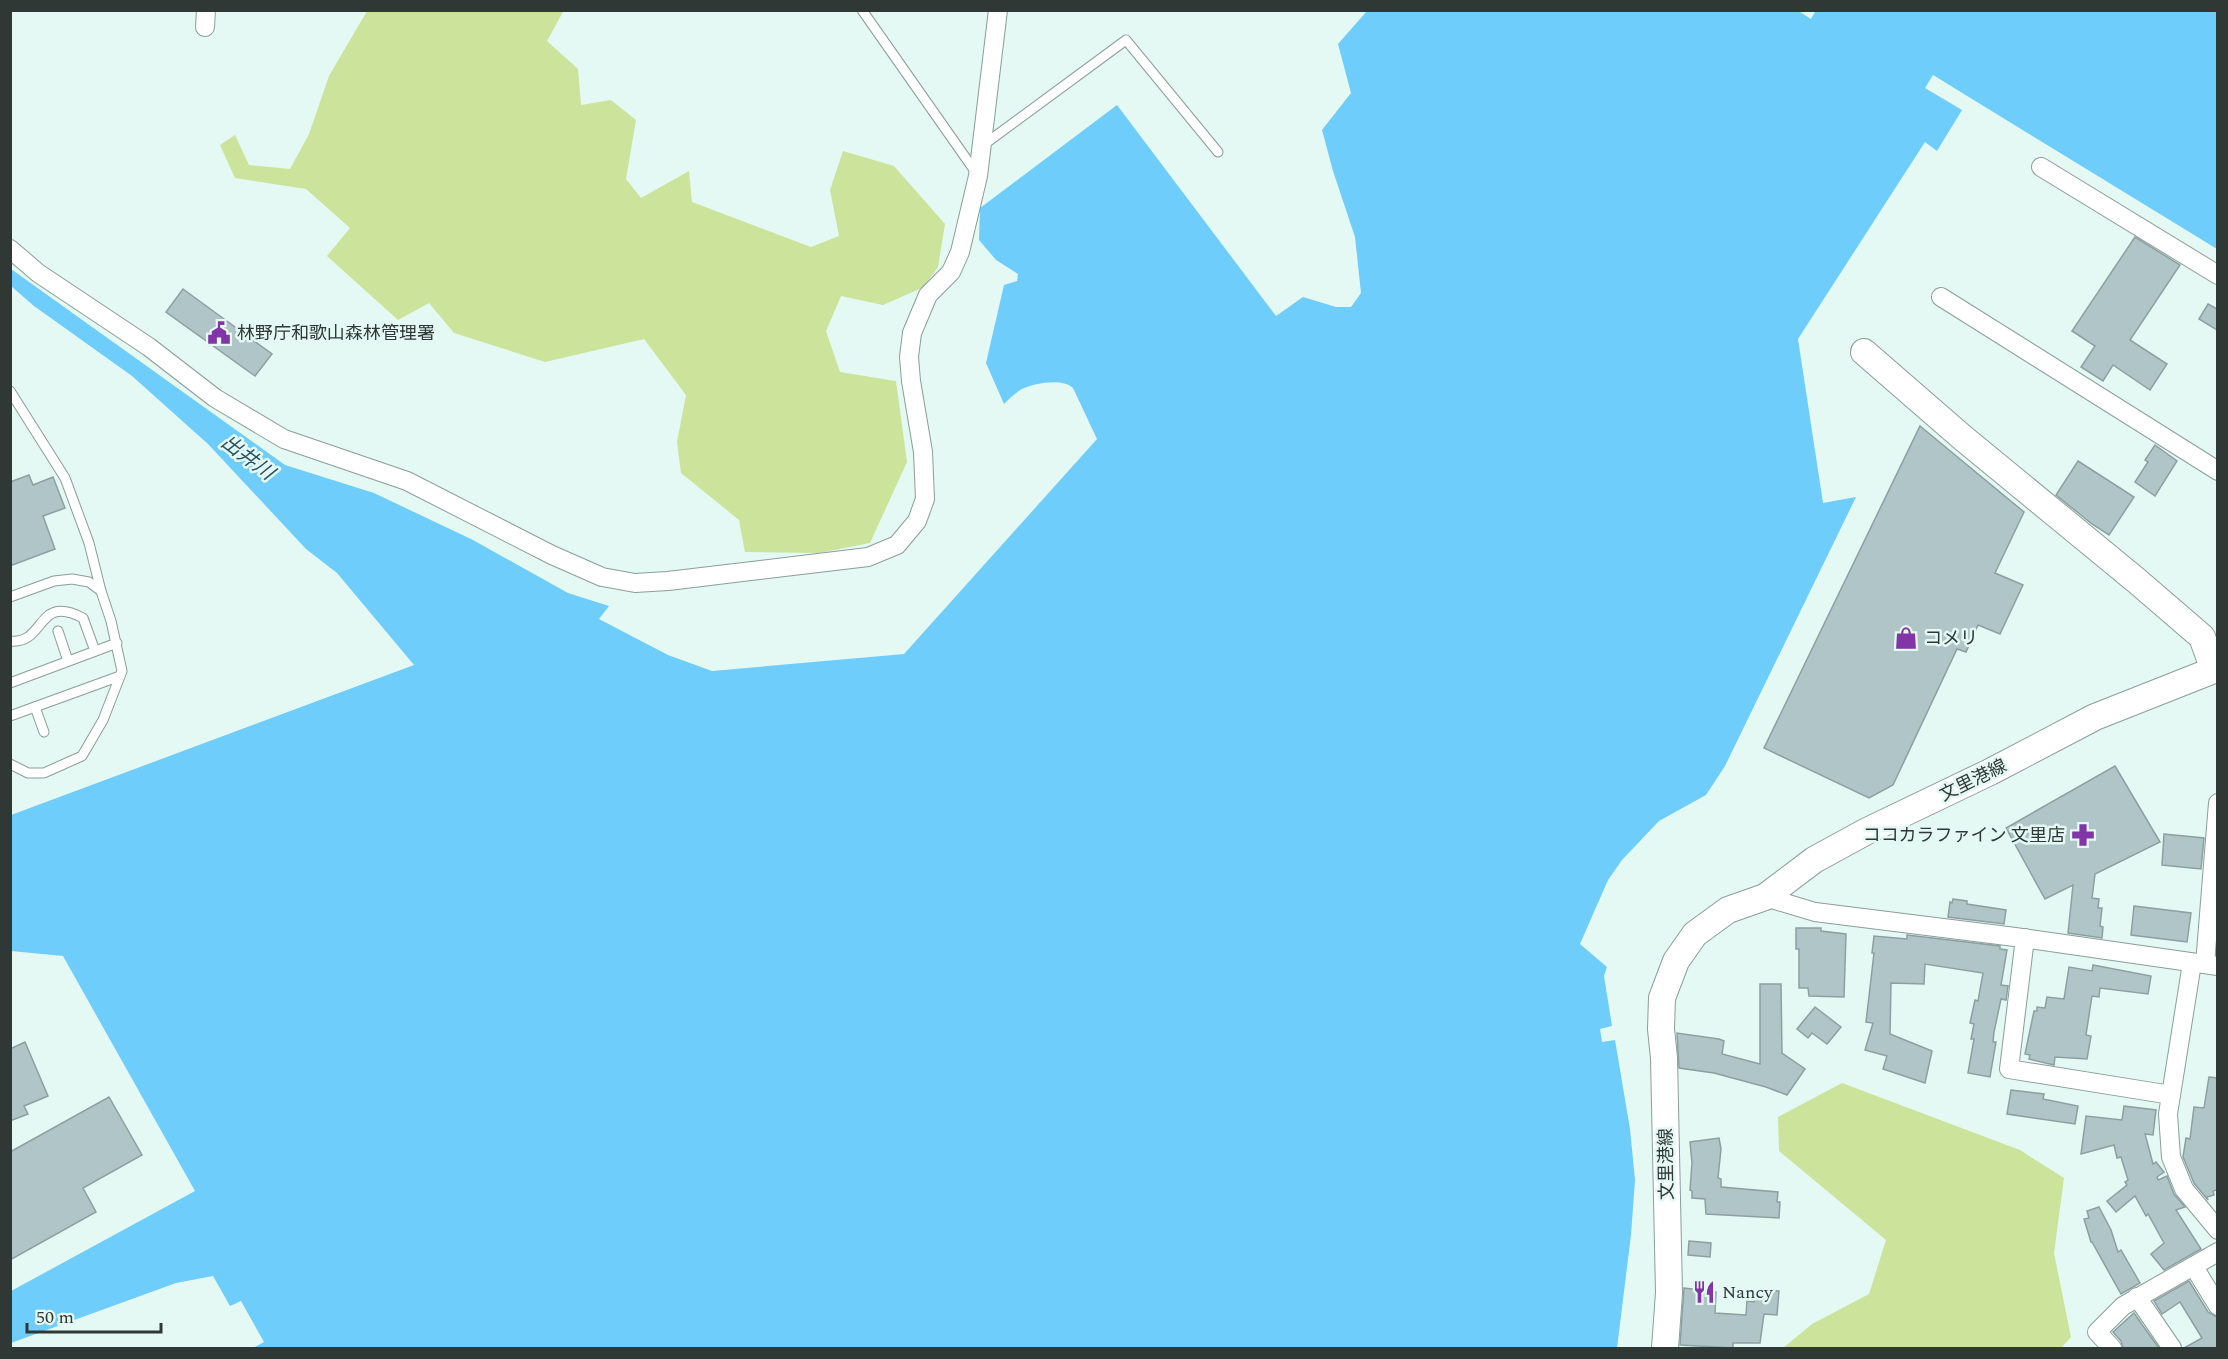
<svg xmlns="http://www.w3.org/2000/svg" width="2228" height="1359" font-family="Spectral,'Noto Sans JP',serif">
<rect width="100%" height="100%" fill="#e4f9f3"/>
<g fill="#cce39c">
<path d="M564,10L547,41L578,69L581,105L611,100L636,120L626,179L641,198L689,171L692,202L811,247L839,236L830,190L843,151L894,166L945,224L938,267L924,287L883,305L841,296L826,331L840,372L896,381L907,462L870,543L819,553L745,552L739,520L681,473L677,442L686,395L644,339L545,362L454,333L429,303L398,320L327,256L350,228L306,189L235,178L220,145L235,135L249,165L290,169L309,134L329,76L367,11Z"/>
<path d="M1842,1083L2020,1150L2064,1178L2054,1253L2071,1337L2061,1348H1783L1812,1324L1869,1294L1886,1240L1779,1151L1778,1117Z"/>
</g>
<path fill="#6fcdfb" d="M1797,10L1811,19L1816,10L2217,11V249L1933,75L1925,88L1962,110L1937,151L1925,142L1798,339L1823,503L1856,497L1725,766L1706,795L1659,821L1622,860L1608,880L1580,944L1607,967L1604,976L1612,1026L1600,1029L1602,1042L1615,1040L1630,1129L1635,1180L1631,1235L1617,1348H253L264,1342L241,1301L230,1306L213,1276L176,1283L11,1343V1291L195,1191L63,956L11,951V815L414,665L337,573L306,549L208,444L132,376L34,306L11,286V269L285,465L374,493L473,540L568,593L609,606L599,619L668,655L712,671L904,654L1097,439L1073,388C1062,378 1035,383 1022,389C1016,392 1009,399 1004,404L986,363L1004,285L1017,281L1018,274L996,260L979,240L980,208L1117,105L1276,316L1303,297L1336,307H1351L1361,293L1355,237L1333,171L1322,130L1351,93L1338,44L1367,11Z"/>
<g fill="#b0c5c7" stroke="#8ca0a2" stroke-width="1.5">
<path d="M2135,237L2180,265L2130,340L2167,364L2150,390L2113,365L2103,381L2081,367L2095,346L2072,331Z"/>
<path d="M183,289L272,354L255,376L166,312Z"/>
<path d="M2208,304L2217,309V330L2199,319Z"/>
<path d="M1920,426L2024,512L1995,573L2023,585L2000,634L1978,625L1966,652L1957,649L1893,785L1869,798L1764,748Z"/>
<path d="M2155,445L2177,461L2155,496L2135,482L2148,462L2145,460Z"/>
<path d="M2078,461L2134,497L2109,535L2092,524L2056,495Z"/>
<path d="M29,475L33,485L53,477L65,508L43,516L55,549L10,566V482Z"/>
<path d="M2115,766L2160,842L2095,874L2092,898L2099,899L2098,908H2102L2100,926L2103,927L2102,938L2068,933L2073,885L2045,899L2006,828Z"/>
<path d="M2164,834L2204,838L2201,869L2162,865Z"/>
<path d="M1953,899L1967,901V904L2006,910L2004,924L1948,917L1950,902L1952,903Z"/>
<path d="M2134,906L2191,913L2187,942L2131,935Z"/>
<path d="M1796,928H1821V931L1846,934L1844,997L1809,996L1808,988H1799V949H1796Z"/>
<path d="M1907,935L2000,946V949L2007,950L2001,985L2008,986L2006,1000L2001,999L1994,1032L1993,1042H1996L1990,1077L1968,1073L1974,1039H1971L1974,1024L1970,1023L1975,1000L1978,1001L1983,973L1925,964L1924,984L1891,983L1890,1034L1932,1051L1925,1083L1883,1069L1887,1056L1865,1050L1873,1023L1866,1022L1874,953H1872L1874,936L1907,939Z"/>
<path d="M2093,965L2151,976L2148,994L2100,988L2099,997L2092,996L2086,1035L2091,1036L2087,1059L2055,1057L2054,1065L2029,1059L2030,1055L2025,1054L2034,1011H2037V1007L2045,1008L2047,997L2064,999L2069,967L2092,971Z"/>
<path d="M1760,984H1781L1782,1053L1805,1069L1787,1095L1766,1087L1714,1073L1679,1068L1677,1033L1719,1039L1724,1041L1722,1054L1760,1064Z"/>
<path d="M1815,1007L1841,1027L1827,1044L1812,1033L1808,1038L1797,1029Z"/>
<path d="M25,1042L48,1096L24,1106L28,1114L10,1121V1049Z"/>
<path d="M2209,1077L2217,1078V1190L2213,1191L2214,1195L2207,1197L2208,1200L2194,1183L2183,1157L2186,1138L2190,1139L2194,1107L2204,1108Z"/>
<path d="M2011,1090L2044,1094L2043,1099L2078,1106L2075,1124L2007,1114Z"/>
<path d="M109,1097L142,1155L83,1188L96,1212L10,1260V1152Z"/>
<path d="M2124,1106L2156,1110L2153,1135L2145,1134L2153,1164L2156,1162L2164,1172L2157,1177L2158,1180L2167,1176L2174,1194L2185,1207L2176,1210L2201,1249L2164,1270L2151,1254L2164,1243L2148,1214L2146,1216L2135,1196L2116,1212L2107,1201L2127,1185L2125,1182L2128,1180L2121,1157L2117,1158L2114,1145L2081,1154L2086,1116L2122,1120Z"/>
<path d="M1719,1138L1721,1149L1718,1178L1721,1179V1187L1778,1192L1777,1202H1780L1779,1218L1706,1214L1705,1199L1692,1198V1191L1690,1190L1692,1163L1690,1142Z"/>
<path d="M2099,1207L2111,1230L2118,1252L2121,1250L2140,1283L2121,1294L2092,1242H2091L2084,1219L2089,1218L2087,1211Z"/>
<path d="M1689,1241L1711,1243L1710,1257L1688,1255Z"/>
<path d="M2189,1281L2208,1312L2217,1317V1348H2184L2202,1338L2180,1302L2162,1314L2154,1301Z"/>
<path d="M1684,1288L1716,1292L1715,1313L1746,1315L1747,1301L1754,1302L1755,1296H1761V1290L1779,1291L1777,1315L1764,1314L1760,1343H1733V1348L1680,1345Z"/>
<path d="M2134,1313L2143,1326L2159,1348H2123L2121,1341L2113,1332Z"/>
</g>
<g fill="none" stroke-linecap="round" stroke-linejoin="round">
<g stroke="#8b9e98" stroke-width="11">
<g id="lane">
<path d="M862,10L977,174"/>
<path d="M982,146L1126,40L1218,152"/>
<path d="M10,391L65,478L89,543L101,591"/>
<path d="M10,597L54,581L72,579L89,582L101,591L111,621L122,671L103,720L82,756L44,773H28L10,764"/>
<path d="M58,631L68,661"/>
<path d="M10,641C46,645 36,593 83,618L95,651"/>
<path d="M10,683L117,643"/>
<path d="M35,707L44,732"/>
<path d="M10,716L120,676"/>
</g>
</g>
<g stroke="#8b9e98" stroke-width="20">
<g id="street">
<path d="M205,27L206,10"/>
<path d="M2041,167L2218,275"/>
<path d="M10,249L38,273L149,347L215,398L284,439L407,481L552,555L602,577L635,583L668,581L868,557L897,545L917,521L925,499L923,452L911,381L909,357L912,333L928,295L951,272L960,252L978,176L998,10"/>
<path d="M1941,297L2218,471"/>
<path d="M1765,897L1815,912L2015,937L2218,966"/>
<path d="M2025,938L2009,1069L2171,1095"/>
<path d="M2192,963L2168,1114L2171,1157L2184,1189L2218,1230"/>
<path d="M2205,964L2218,803"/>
<path d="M2194,1267L2218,1306"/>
<path d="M2137,1297L2172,1348"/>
<path d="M2112,1348L2097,1332L2123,1306L2218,1252"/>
</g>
</g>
<g stroke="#8b9e98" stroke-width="28">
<g id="secondary">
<path d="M1864,352L1963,438L2137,581L2202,637L2214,670"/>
<path d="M1665,1348L1669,1293L1664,1058L1661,1029L1662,998L1676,961L1695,934L1728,910L1765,897L1814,860L1867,831L1990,772L2095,717L2214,670"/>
</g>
</g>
<use href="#lane" stroke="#fff" stroke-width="9"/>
<use href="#street" stroke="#fff" stroke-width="18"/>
<use href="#secondary" stroke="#fff" stroke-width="26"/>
</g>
<defs>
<g id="civic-bare" transform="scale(1.8)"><path d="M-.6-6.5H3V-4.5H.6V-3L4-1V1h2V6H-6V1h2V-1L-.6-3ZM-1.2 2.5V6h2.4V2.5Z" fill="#8135a6" stroke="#e4f9f3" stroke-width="2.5" paint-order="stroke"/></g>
<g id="shop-bare" transform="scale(1.8)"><path d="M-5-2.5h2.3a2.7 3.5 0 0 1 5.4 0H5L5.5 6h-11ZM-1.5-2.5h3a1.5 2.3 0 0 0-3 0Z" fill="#8135a6" stroke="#e4f9f3" stroke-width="2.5" paint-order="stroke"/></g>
<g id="pharmacy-bare" transform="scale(1.8)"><path d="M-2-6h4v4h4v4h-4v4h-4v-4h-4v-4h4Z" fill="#8135a6" stroke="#e4f9f3" stroke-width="2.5" paint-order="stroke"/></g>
<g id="restaurant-bare" transform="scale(1.8)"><path d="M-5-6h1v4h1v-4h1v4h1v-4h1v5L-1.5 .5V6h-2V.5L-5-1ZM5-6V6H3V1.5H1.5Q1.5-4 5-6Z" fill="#8135a6" stroke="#e4f9f3" stroke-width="2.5" paint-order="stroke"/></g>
</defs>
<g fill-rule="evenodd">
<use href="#civic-bare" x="219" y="333"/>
<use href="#shop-bare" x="1906" y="638"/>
<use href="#pharmacy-bare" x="2083" y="835"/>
<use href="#restaurant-bare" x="1704" y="1292"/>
</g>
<g text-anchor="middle" stroke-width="5" stroke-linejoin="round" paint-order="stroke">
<g font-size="18" fill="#303836" stroke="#e4f9f3" text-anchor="start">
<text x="237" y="339">林野庁和歌山森林管理署</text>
<text x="1924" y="644">コメリ</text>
<text x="2065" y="841" text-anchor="end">ココカラファイン 文里店</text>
<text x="1722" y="1298">Nancy</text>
</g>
<g font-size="18" fill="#303836" stroke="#e4f9f3">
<text transform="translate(1973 780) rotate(-26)" y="6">文里港線</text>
<text transform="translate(1666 1164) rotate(-91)" y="6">文里港線</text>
</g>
<g font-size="20" font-style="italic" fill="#275063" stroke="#e4f9f3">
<text transform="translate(248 457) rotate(37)" y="7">出井川</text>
</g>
</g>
<rect width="2228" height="1359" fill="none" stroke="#303836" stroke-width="24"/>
<path d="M27 1323v9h134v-9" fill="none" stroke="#303836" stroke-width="3"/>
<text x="36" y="1323" font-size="18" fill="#303836" stroke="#e4f9f3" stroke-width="4.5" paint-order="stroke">50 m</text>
</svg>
